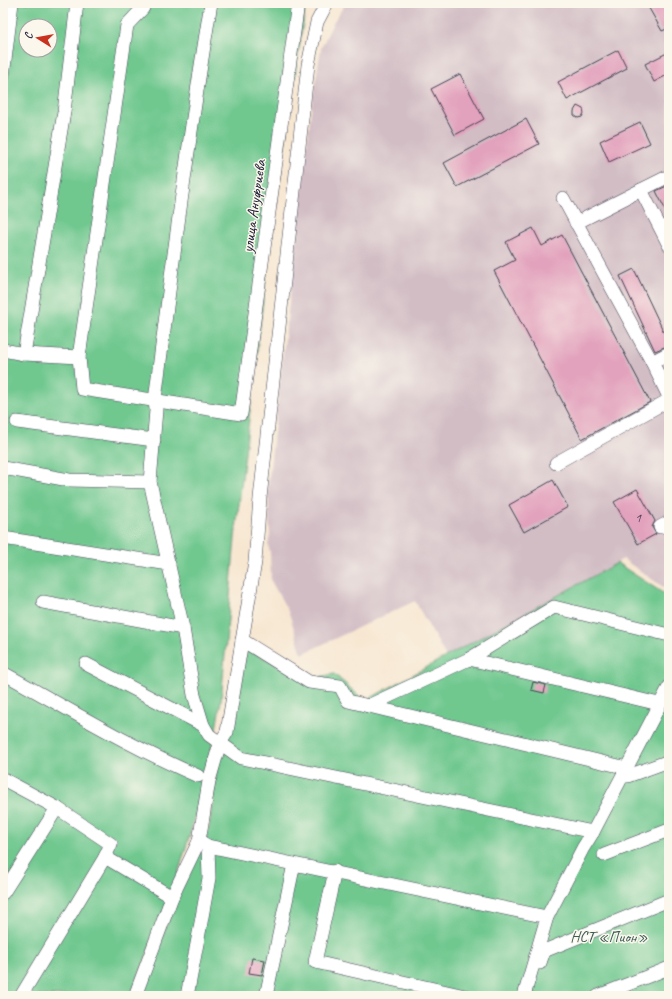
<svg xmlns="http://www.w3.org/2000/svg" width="672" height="999" font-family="Caveat,sans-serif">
<rect width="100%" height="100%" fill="#fbf7ec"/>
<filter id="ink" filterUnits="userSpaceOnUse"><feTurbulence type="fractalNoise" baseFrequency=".025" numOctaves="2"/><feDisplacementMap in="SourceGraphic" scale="8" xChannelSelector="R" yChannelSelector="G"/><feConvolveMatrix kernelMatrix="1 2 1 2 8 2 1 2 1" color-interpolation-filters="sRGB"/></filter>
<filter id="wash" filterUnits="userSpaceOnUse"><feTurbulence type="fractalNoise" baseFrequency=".012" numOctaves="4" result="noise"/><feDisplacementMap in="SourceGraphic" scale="16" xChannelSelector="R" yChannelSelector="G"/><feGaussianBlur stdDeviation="0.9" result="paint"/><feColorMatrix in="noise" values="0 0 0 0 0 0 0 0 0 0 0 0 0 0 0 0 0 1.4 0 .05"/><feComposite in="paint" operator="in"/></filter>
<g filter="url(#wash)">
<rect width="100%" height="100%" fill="#f7e7d1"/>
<path fill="#d2bdc5" d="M346,3H669V591L623,559L446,657L415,601L302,654L289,613L271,581L270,552L268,545L270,537L268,486L312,103L321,48L334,21Z"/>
<g fill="#6fc88f" stroke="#487565" fill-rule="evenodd">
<path d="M3,3H306L270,242L235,538L221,701L216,729L194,820L178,874L131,996H3ZM26,26H50V50H26Z"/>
<path d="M617,563L669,597V996H140L176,899L209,828L218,760L246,649L308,679L334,674L365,701Z"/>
</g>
<g id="blocks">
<g fill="#e2a1bc">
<path d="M646,3H669V28L662,31Z"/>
<path d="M618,50L627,68L567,100L558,82Z"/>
<path d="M669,52V74L654,82L645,64Z"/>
<path d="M460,74L484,119L455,135L431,89Z"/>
<path d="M577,106L583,109L584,113L582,117L578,118L574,115V111Z"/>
<path d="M526,119L539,144L457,187L444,163Z"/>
<path d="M640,122L650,143L609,162L600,141Z"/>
<path d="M669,185V217L656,191Z"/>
<path d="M533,228L542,246L562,235L650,402L582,439L494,271L515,260L506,242Z"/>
<path d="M634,269L669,343V345L655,351L620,276Z"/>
<path d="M553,480L568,507L524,532L509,505Z"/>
<path d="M637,489L655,521L652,527L656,534L638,544L614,502Z"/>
<path d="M533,682L546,685L544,693L531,690Z"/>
<path d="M252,958L265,960L262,975L249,973Z"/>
</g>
</g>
</g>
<g filter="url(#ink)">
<use href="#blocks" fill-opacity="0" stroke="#424052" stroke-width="1"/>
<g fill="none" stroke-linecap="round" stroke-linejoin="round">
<g stroke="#424052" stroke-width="14">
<g id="minor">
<path d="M143,3V8L127,25L79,357L82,389L241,414L298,3"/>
<path d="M211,3C189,135 172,267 155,400L156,410L150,482L183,628L194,695L203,725L209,735L241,758L593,832"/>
<path d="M3,76L12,3"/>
<path d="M669,176L641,190L669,245"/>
<path d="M563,198L652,362"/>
<path d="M576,223L641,190"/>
<path d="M3,350L24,354L79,357"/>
<path d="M669,353L652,362L669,397"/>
<path d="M24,354L64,112L77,3"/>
<path d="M17,422L154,440"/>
<path d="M556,463L669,400"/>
<path d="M3,468L69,480L150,482"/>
<path d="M660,527L669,522"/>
<path d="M3,538L169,564"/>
<path d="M43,602L183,628"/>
<path d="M242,640L309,682L340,686L348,701L627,768"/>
<path d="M469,659L659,704"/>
<path d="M86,664L203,725"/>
<path d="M3,673C67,708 130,747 198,776"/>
<path d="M368,706L469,659L554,607L669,635"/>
<path d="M628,776L669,761"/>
<path d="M3,779L57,808L111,844L105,857L21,996"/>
<path d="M199,841L208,846L547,917"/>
<path d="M604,855L669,830"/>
<path d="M105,857L172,897"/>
<path d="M335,871L315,962L465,996"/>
<path d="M3,893L57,808"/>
<path d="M540,963L544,951L669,900"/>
<path d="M135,996L172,897L199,841L209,781L220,743L227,732L255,562L260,498L308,65L317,22L327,3"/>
<path d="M187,996L200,928L209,878L208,846"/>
<path d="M266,996L294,864"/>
<path d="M524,996L547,917L583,848L593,832L669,687"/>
<path d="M598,996L669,968"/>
</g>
</g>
<use href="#minor" stroke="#fff" stroke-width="13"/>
</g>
</g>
<g text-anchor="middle" stroke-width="3" stroke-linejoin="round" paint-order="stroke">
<g font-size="14" fill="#52425b">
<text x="638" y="522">1</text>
</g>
<g font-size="16" fill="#22223b" stroke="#fbf7ec">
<text transform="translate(253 206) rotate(-82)" y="6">улица Ануфриева</text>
</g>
<g font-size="16" fill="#3d5c58" stroke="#fbf7ec">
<text x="609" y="942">НСТ «Пион»</text>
</g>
</g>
<rect width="672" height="999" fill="none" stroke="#fbf7ec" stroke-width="16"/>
<g transform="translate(38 38) rotate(281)"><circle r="19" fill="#fbf7ec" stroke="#a4a2a5"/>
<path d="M0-3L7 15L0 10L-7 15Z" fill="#c8321e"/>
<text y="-6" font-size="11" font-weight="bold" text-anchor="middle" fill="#22223b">С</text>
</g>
</svg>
